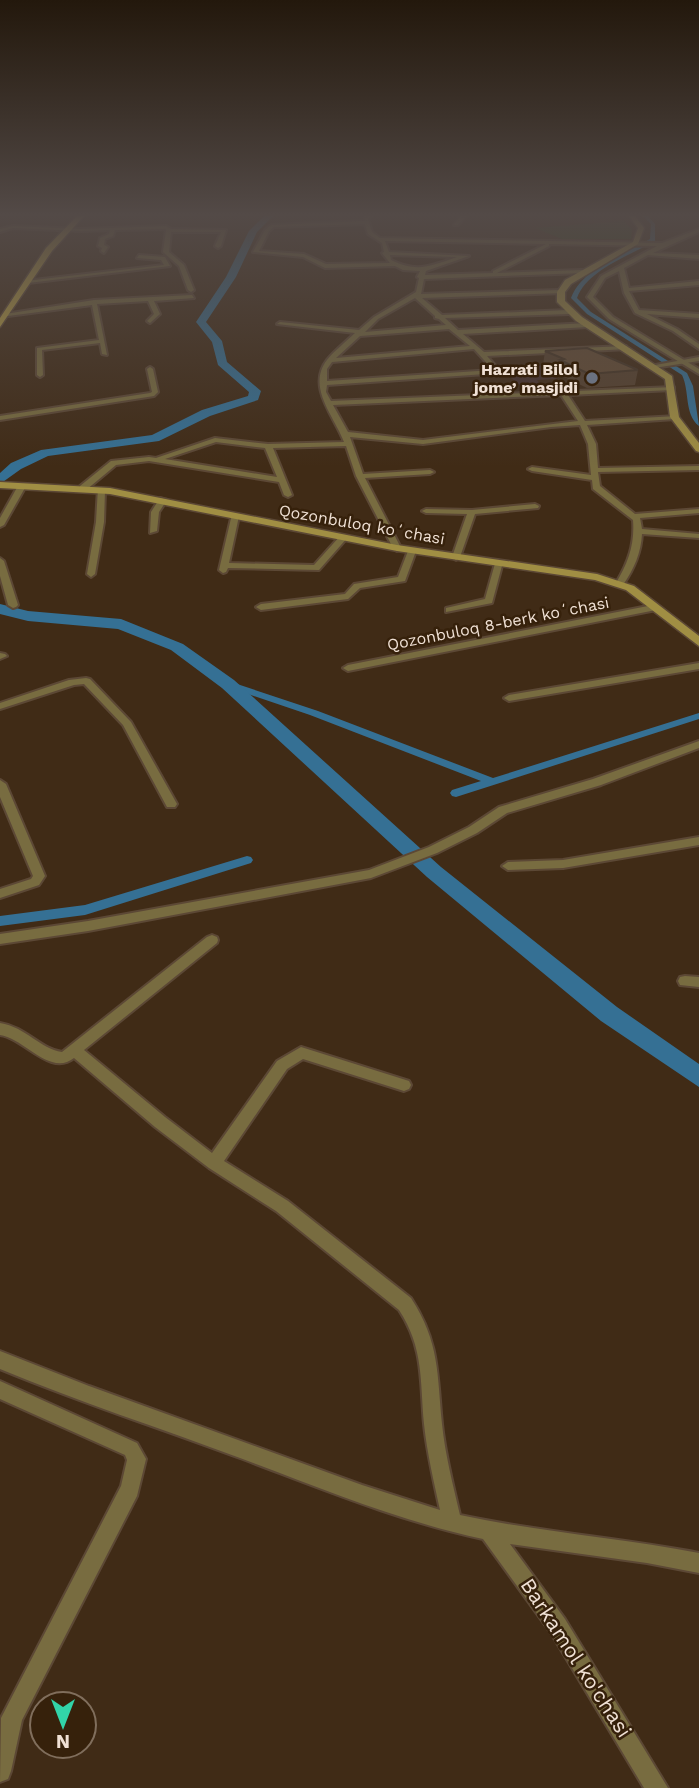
<svg xmlns="http://www.w3.org/2000/svg" width="699" height="1788" font-family="'Work Sans',sans-serif">
<rect width="100%" height="100%" fill="#402b16"/>
<path fill="#46322f" d="M544,365L557,379L537,380L545,391L528,392L499,368Z"/>
<path fill="#2d441a" d="M624,221L632,230L631,239H562L535,228Z"/>
<g fill="none" stroke-linecap="round" stroke-linejoin="round">
<g fill="#357094" fill-rule="evenodd">
<path d="M643,216H648L655,224V241C631,255 587,270 577,298L591,312L687,373L693,386L699,426C684,414 690,392 682,375L587,314L571,298C583,267 624,255 650,239L651,224Z"/>
<path d="M228,681L318,711L493,778L699,713V719L456,797L452,796L450,793L452,790L481,781L310,715L224,686V682Z"/>
<path d="M247,856L251,857L253,860L251,863L85,915L0,926V916L85,905Z"/>
</g>
<g fill="#357094" fill-rule="evenodd">
<path d="M264,216H273L257,232L236,277L206,322L222,341L227,362L261,391L258,400L210,416L159,441L48,456L21,469L0,484V473L11,463L41,450L152,435L202,410L248,396L249,392L218,365L212,342L196,322L226,277L249,231Z"/>
<path d="M0,604L28,611L121,619L183,644L234,680L441,867L617,1007L699,1064V1087L601,1021L427,877L222,688L171,650L118,629L28,621L0,614Z"/>
</g>
<g stroke="#5c4835" stroke-width="4">
<g id="minor">
<path d="M366,216H371L368,219L372,232L380,238L662,243L699,229V232L653,253L699,255V259L648,255L624,268L629,288L699,281V285L629,291L639,310L699,314V318L647,314L677,329L699,344V349L673,331L635,313L624,293L619,271L605,278L593,297L613,317L699,369V374L609,319L587,297L601,276L657,246L549,244V246L497,273L582,270L584,273L424,279L421,294L561,290L563,293L422,298L442,315L569,310L572,312L569,314L445,318L458,330L588,323L591,325L588,327L463,334L484,352L626,346L628,349L487,356L500,371V373L327,385L326,392L331,401L674,387V389L672,390L568,395L585,421L677,416V418L675,419L587,425L596,444L598,468L699,466V470L598,472L600,486L635,514L699,509V513L640,518L642,529L699,534V538L642,534C641,553 634,569 623,585H617L616,583C628,563 635,544 633,520L593,489L592,480L532,471L528,469L532,467L591,475L588,444L580,425L551,427L423,444L350,437L363,474L430,470L434,472L430,474L365,478L401,548L397,551L393,548L356,476L346,446L273,448L292,495L288,497L284,495L279,482L149,461L116,465L86,490H80V486L111,461L149,457L156,458L215,438L268,444L344,442C335,417 306,387 327,360C335,350 346,342 355,333L277,324L280,322L359,330L374,317L416,292L419,278L417,277L420,271L403,270L395,266L325,268L303,257L253,252L265,230L271,225L364,221ZM365,224L368,234L382,243L384,252L382,253L390,263L326,264L304,254L259,251L269,231L274,227ZM385,241L546,244L493,271V273L425,275L426,271L469,256L389,252ZM390,255L457,257C431,266 417,273 391,260ZM415,298L435,316V318L439,319L446,325L365,332L378,319ZM449,329L470,346L336,358L360,336ZM474,349L493,370L327,381V369L332,362ZM561,395L578,421L423,440L348,432L333,405ZM216,442L265,448L277,477L165,459Z"/>
<path d="M461,216H466L458,225H454Z"/>
<path d="M13,226L81,229L166,226L171,229L226,230L221,246L218,248L215,246L221,232H171L169,252L184,265L194,290L191,292L188,290L179,266L163,252L166,230L165,229L115,230L113,236L105,239L104,245L108,247L104,253L101,251L102,248L98,246L100,238L109,234L110,230L81,231L13,228L0,232V229Z"/>
<path d="M139,255L165,257L170,266L28,283L25,281L164,265L161,260L137,258Z"/>
<path d="M192,295L194,298L154,301L160,314L150,323L147,321L154,314L148,301L97,304L107,355L102,354L100,343L42,350L43,375L40,377L37,375V348L99,340L92,305L8,316L5,314L94,300Z"/>
<path d="M150,367L153,369L158,392L154,396L0,420V416L150,393L152,392L147,369Z"/>
<path d="M19,484L26,486L4,525L0,527V518Z"/>
<path d="M98,488L105,490L104,522L95,574L91,577L87,574L96,522Z"/>
<path d="M160,498L167,500L159,512L157,531L150,533L151,512Z"/>
<path d="M535,504L539,506L538,508L475,514L460,557L456,560L452,557L467,514L426,513L422,511L426,509L472,510Z"/>
<path d="M232,514L239,516L229,563L314,565L341,535L348,537L319,570L228,568L226,572L223,573L219,570Z"/>
<path d="M412,548L416,551L405,581L360,588L348,599L261,610L256,607L261,604L345,594L354,584L398,577L408,551Z"/>
<path d="M0,558L4,561L18,605L16,607L13,608L8,605L0,576Z"/>
<path d="M496,560L503,562L492,603L446,612V608L485,599Z"/>
<path d="M653,605L656,606V610L348,671L343,668L348,665Z"/>
<path d="M0,653L5,654L7,656L0,659Z"/>
<path d="M699,663V669L509,701L504,698L509,695Z"/>
<path d="M86,678L90,679L131,722L177,804L175,807H167L123,725L84,684L74,685L0,709V703L69,680Z"/>
<path d="M699,741V748L601,785L507,813L477,833L437,853L371,878L88,931L0,944V934L88,921L369,870L429,847L469,827L499,807L593,779Z"/>
<path d="M0,780L6,784L45,876L39,885L0,898V889L31,879L33,876L0,797Z"/>
<path d="M699,837V845L563,868L508,870L502,866L508,862L563,860Z"/>
<path d="M212,935L217,937L218,940L217,943L84,1050L165,1117L212,1153L277,1061L301,1047L409,1081L411,1085L409,1089L404,1091L303,1059L287,1069L224,1161L288,1201L411,1298C440,1343 437,1374 442,1424C445,1454 453,1485 460,1515C539,1532 620,1538 699,1553V1573L647,1563L510,1544L565,1619L668,1788H644L551,1633L483,1539C399,1521 320,1488 240,1458C160,1428 79,1402 0,1369V1351L89,1386L362,1485L440,1510C434,1482 427,1453 424,1424C420,1381 424,1348 399,1310L276,1211L209,1168L155,1127L74,1058C50,1077 24,1038 0,1035V1023C26,1027 40,1049 62,1052L207,937Z"/>
<path d="M685,976L699,977V987L680,985L678,981L680,977Z"/>
<path d="M0,1381L137,1443L146,1459L137,1496L22,1720L11,1771L8,1779L0,1782L1,1718L121,1486L127,1460L125,1455L0,1399Z"/>
</g>
</g>
<g stroke="#5c4835" stroke-width="4">
<path id="tertiary" d="M699,357V361L654,368L650,366Z"/>
</g>
<g stroke="#5c4835" stroke-width="3">
<g id="secondary">
<path d="M629,216H635L644,228L638,244L571,284L565,292V301L582,317L672,376L679,417L699,443V452L696,451L670,417L665,379L576,321L557,302V292L565,280L633,242L638,228Z"/>
<path d="M0,482L110,488L397,545L597,574L634,586L699,636V646L626,590L595,580L397,551L110,494L0,488Z"/>
</g>
</g>
<g stroke="#5c4835" stroke-width="3">
<path id="primary" d="M77,216H84L52,251L0,327V318L46,248Z"/>
</g>
<use href="#minor" fill="#786c40" fill-rule="evenodd"/>
<use href="#tertiary" fill="#786c40" fill-rule="evenodd"/>
<use href="#secondary" fill="#a08e43" fill-rule="evenodd"/>
<use href="#primary" fill="#bfa743" fill-rule="evenodd"/>
</g>
<path fill="#55412e" d="M545,351L638,370L635,385L587,388L558,374V372L543,365Z"/>
<path fill="#634c35" stroke="#453525" stroke-width="2" d="M587,348L638,370L589,374L560,360L564,359L545,351Z"/>
<linearGradient id="sky" x2="0" y2="1"><stop stop-color="#23180c"/><stop offset="0.46" stop-color="#534a47"/><stop offset="1" stop-color="#534a47" stop-opacity="0"/></linearGradient>
<rect width="699" height="467" fill="url(#sky)"/>
<circle fill="#6b7280" stroke="#36210b" stroke-width="2.5" cx="592" cy="378" r="7"/>
<g text-anchor="middle" stroke-width="5" stroke-linejoin="round" paint-order="stroke">
<g font-size="16" font-weight="bold" fill="#f0e1d5" stroke="#36210b" text-anchor="end">
<text x="578" y="375">Hazrati Bilol<tspan x="578" dy="18">jome’ masjidi</tspan></text>
</g>
<g font-size="16" fill="#f0e1d5" stroke="#36210b">
<text transform="translate(362 524) rotate(10)" y="6">Qozonbuloq koʻchasi</text>
<text transform="translate(498 623) rotate(-11)" y="6">Qozonbuloq 8-berk koʻchasi</text>
</g>
<g font-size="21" fill="#f0e1d5" stroke="#36210b">
<text transform="translate(576 1658) rotate(57)" y="7">Barkamol ko'chasi</text>
</g>
</g>
<g transform="translate(63 1725) rotate(180)"><circle r="33" fill="#36210b" stroke="#806e5c" stroke-width="2"/>
<path d="M0-5L12 26L0 18L-12 26Z" fill="#32d4a9"/>
<text y="-10" font-size="19" font-weight="bold" text-anchor="middle" fill="#f0e1d5">N</text>
</g>
</svg>
